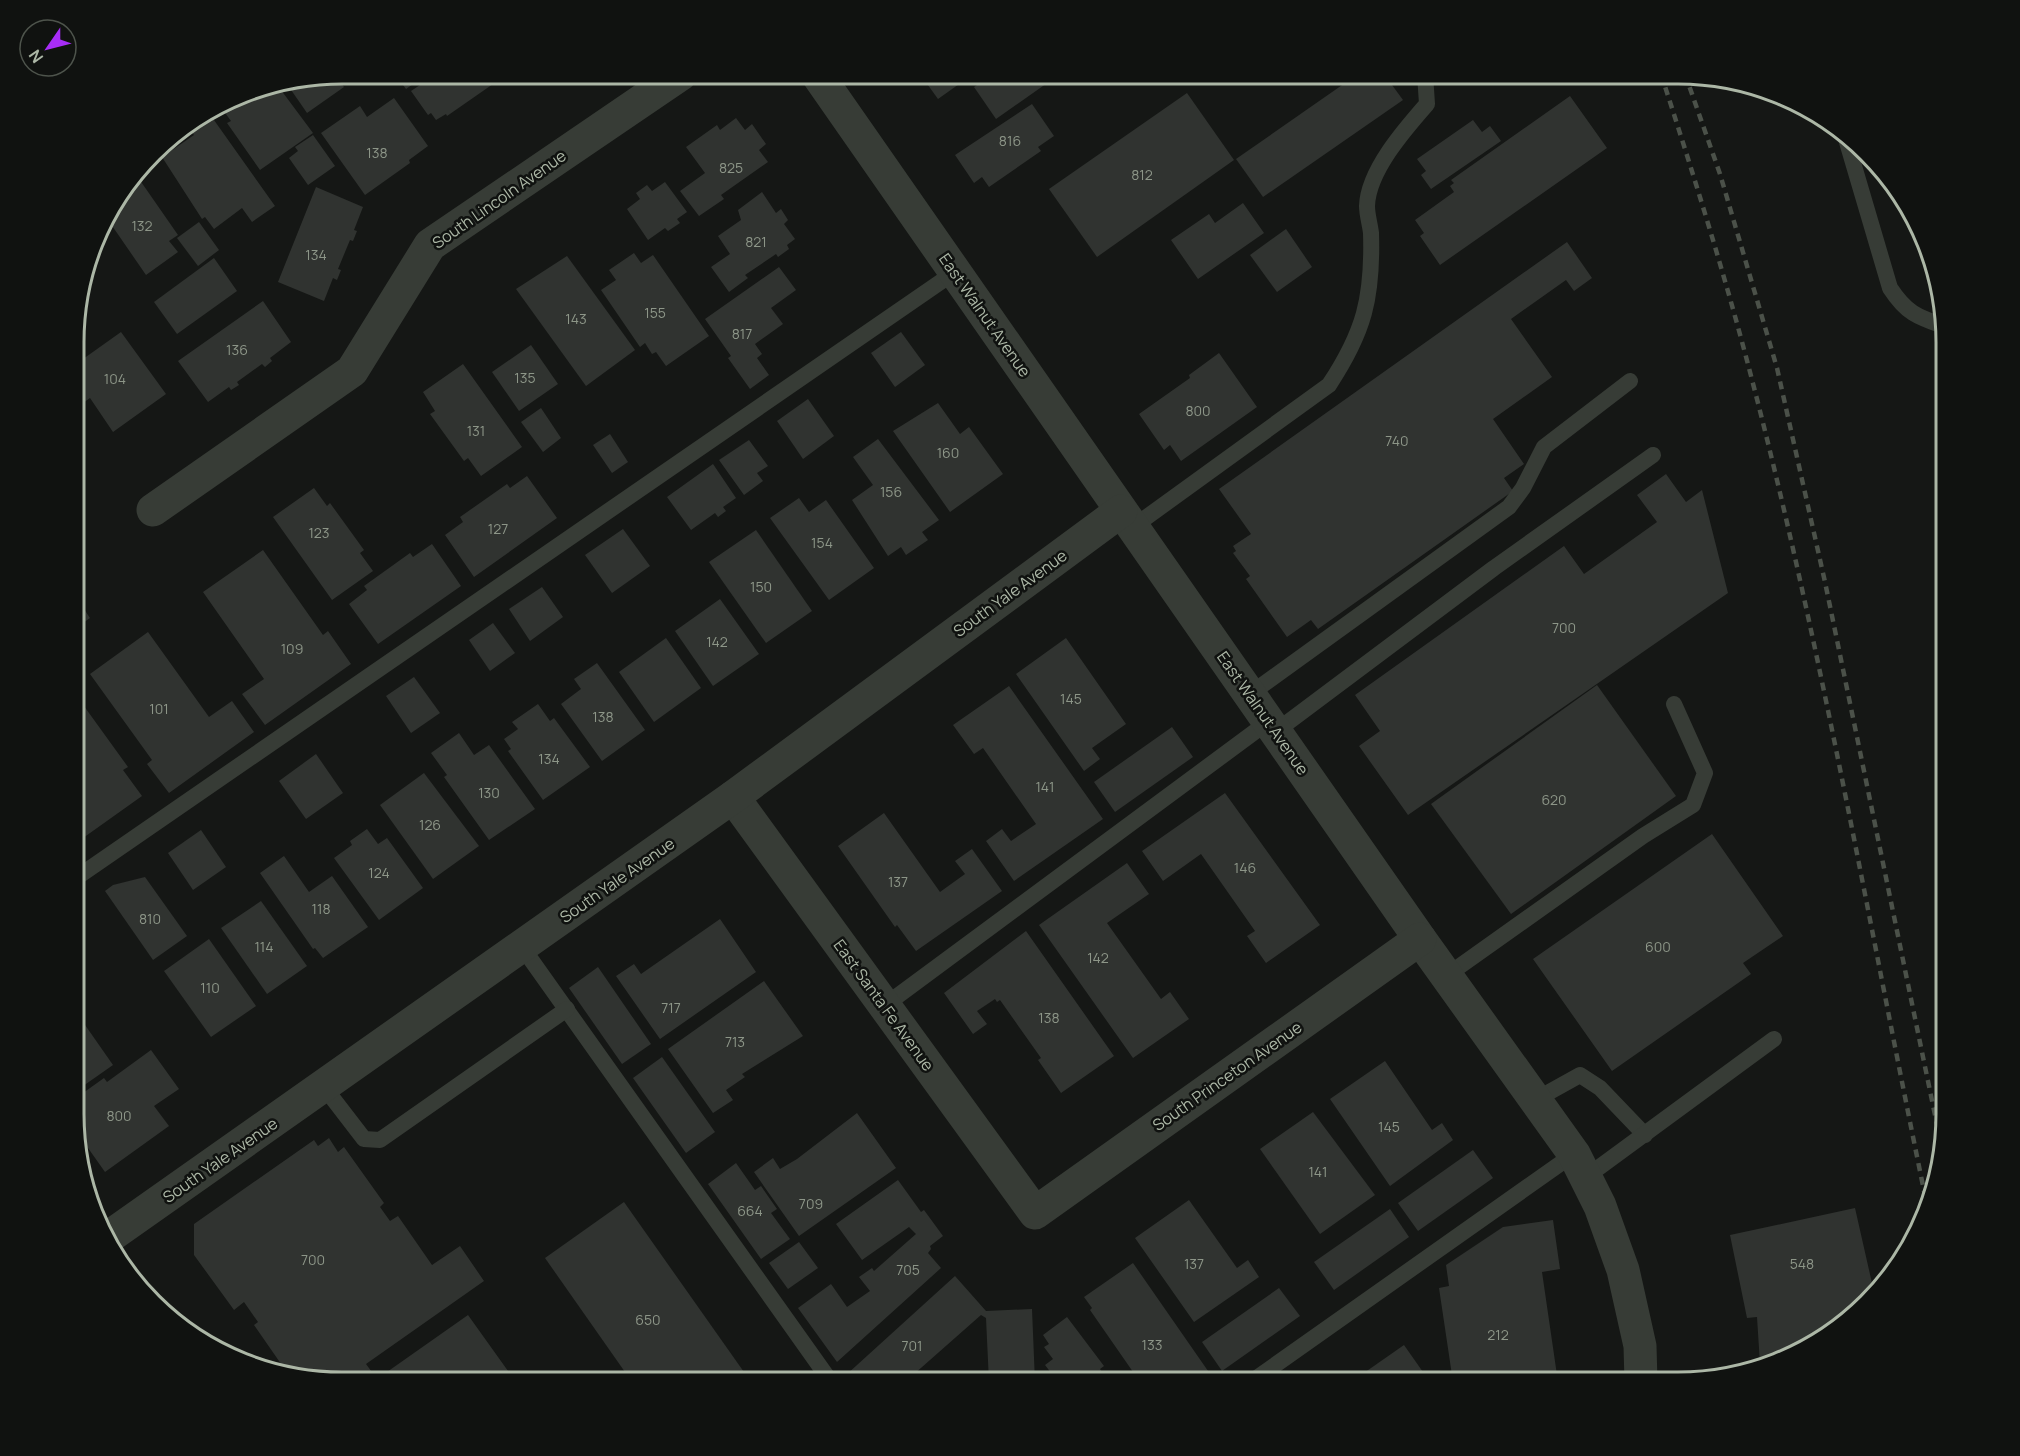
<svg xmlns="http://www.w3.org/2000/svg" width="2020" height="1456" font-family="Manrope,sans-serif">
<rect width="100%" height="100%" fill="#151715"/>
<g fill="#303330">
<path d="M395,74H485L493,84L447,116L446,114L436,120L431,113L428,115L411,91L423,83L420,79L406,89Z"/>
<path d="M920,74H967L969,77L938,99Z"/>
<path d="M994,74H1060L996,119L974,87Z"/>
<path d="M1358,74H1384L1403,100L1263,197L1236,159Z"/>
<path d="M335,75L344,87L307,113L287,84Z"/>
<path d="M278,86L313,133L260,170L227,123L231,121L220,106L239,94Z"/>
<path d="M1187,93L1234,160L1097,257L1049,189Z"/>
<path d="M1570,96L1607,148L1440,265L1420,236L1424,233L1415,220L1454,192L1450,186L1454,183L1451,180Z"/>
<path d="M394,98L428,146L409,160L410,163L365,195L321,133L360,106L367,117Z"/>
<path d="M1032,104L1054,136L1038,147L1041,151L989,187L982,177L974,183L955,155Z"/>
<path d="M209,113L275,206L252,222L242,208L214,229L205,217L202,219L162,157L194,135L188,127Z"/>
<path d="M736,118L745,130L752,124L766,144L759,150L768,162L721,195L724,199L699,216L680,191L705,173L686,147L717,125L720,130Z"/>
<path d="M1473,120L1482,132L1490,126L1501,141L1431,189L1421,175L1426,171L1417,159Z"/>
<path d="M313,135L335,166L308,185L289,158L298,151L295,147Z"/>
<path d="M137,176L178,235L169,241L178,252L146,275L106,217Z"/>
<path d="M665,182L687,212L677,219L680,223L668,231L665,228L648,240L627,209L640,199L636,193L647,185L652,191Z"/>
<path d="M316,187L363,207L354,230L357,231L353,241L350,240L338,269L341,270L337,280L333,278L324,301L278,282Z"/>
<path d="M762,192L776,213L781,209L788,220L784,224L795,239L787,245L789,249L778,257L776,254L745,275L748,278L729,292L711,267L730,254L718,236L741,220L738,210Z"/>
<path d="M1243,203L1264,233L1198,279L1171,240L1209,214L1215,223Z"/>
<path d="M199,222L219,250L198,266L177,238Z"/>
<path d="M1286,229L1312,267L1277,292L1250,255Z"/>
<path d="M1567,242L1592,278L1574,291L1566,280L1511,319L1552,377L1493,419L1524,464L1504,478L1513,491L1318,629L1311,620L1287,637L1246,579L1250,576L1233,553L1236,551L1233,546L1251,534L1219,489Z"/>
<path d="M634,253L641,263L653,255L709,336L666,366L656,352L652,354L645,343L640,347L601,290L616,280L609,270Z"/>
<path d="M92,254L98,263L87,271L90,261Z"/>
<path d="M567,256L635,350L586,386L516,289Z"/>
<path d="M214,258L237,291L177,334L154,302Z"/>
<path d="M779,267L796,290L771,308L783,324L755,344L762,354L757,358L769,375L750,389L728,358L731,356L705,319Z"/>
<path d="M263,301L291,342L270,358L272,361L265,367L262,364L237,382L239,385L231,390L229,387L208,402L178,361Z"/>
<path d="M121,332L166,394L113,432L90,398L76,408V364Z"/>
<path d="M901,332L925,365L895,387L871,353Z"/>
<path d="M531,345L558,384L519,411L492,372Z"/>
<path d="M1219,353L1257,407L1181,461L1170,445L1164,450L1139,414L1190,378L1189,375Z"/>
<path d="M463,364L522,447L481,476L468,458L464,461L430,414L435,411L423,392Z"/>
<path d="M808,399L834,436L803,459L777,421Z"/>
<path d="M938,403L960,434L969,427L1003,474L950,512L893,431Z"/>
<path d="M541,408L561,438L543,452L521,422Z"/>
<path d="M610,434L628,462L612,473L593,445Z"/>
<path d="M878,439L939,520L922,532L928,540L906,555L901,547L888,556L852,500L873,485L853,457Z"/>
<path d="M749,440L768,466L757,473L763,481L744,495L719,460Z"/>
<path d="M713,464L736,498L723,507L726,511L718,517L715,513L691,530L667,497Z"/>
<path d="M1666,474L1686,502L1702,490L1728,593L1408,815L1359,746L1380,731L1355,695L1564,546L1584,574L1657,522L1637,495Z"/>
<path d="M527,476L557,518L474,577L445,535L463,522L460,517L507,484L510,488Z"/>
<path d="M314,488L327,506L330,503L364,550L360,553L373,571L332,600L273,517Z"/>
<path d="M799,498L809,512L826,500L874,568L829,600L770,518Z"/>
<path d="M623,529L650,566L612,593L585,555Z"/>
<path d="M756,530L812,611L766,643L709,562Z"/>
<path d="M432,544L461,586L378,644L349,604L367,590L364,586L410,553L413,557Z"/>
<path d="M263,550L323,635L328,631L351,664L265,725L242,694L264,679L203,592Z"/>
<path d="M542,587L563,617L530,641L509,609Z"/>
<path d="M76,597L90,618L76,628Z"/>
<path d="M720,599L759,654L713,686L675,631Z"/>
<path d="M493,623L515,653L490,671L469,640Z"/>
<path d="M148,632L209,717L232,701L254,732L169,793L147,764L152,760L90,674Z"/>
<path d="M666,638L701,688L654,722L619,672Z"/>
<path d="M1066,638L1126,724L1092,748L1100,759L1084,771L1016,674Z"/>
<path d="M597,663L645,730L602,761L561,704L581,689L574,679Z"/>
<path d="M414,677L440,713L411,733L386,696Z"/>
<path d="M1597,685L1676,796L1511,914L1431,804Z"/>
<path d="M1009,686L1103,819L1014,881L986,841L1002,829L1011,841L1036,824L983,748L974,754L953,725Z"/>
<path d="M76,695L128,767L123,770L142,796L76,843Z"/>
<path d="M538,704L550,721L554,718L590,767L543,800L508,751L511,749L504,739L518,729L512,722Z"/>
<path d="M1172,727L1193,757L1115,812L1094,782Z"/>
<path d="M459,733L474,755L489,745L535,809L489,840L444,777L447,775L431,753Z"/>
<path d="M316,754L343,793L306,819L279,781Z"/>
<path d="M424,773L479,846L433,879L380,805Z"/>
<path d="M1225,793L1320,925L1266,963L1247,936L1255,931L1201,854L1163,881L1142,851Z"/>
<path d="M884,813L940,892L965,874L955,861L972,849L1002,891L916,951L897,925L895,927L838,846Z"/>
<path d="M367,829L378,844L387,838L423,888L379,920L334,858L352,845L350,841Z"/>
<path d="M201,830L226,867L193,890L168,853Z"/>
<path d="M1712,834L1783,936L1743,963L1751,974L1612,1071L1533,959Z"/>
<path d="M284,856L309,892L332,876L368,927L323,958L315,948L313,949L260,873Z"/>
<path d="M1127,863L1149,894L1107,923L1161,999L1170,992L1189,1019L1133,1058L1039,925Z"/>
<path d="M145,877L187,936L153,960L105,891L113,885Z"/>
<path d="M261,901L307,966L267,994L221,928Z"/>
<path d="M720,919L756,972L660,1039L616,976L634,964L641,974Z"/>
<path d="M1026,931L1114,1056L1061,1093L1038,1060L1041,1058L1000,1000L997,1002L995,999L977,1011L987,1024L973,1034L944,993Z"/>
<path d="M209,939L256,1006L211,1037L164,971Z"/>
<path d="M598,967L651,1044L622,1064L569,988Z"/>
<path d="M764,981L803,1036L742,1074L745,1077L726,1090L733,1100L713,1113L668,1049Z"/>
<path d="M76,1012L113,1065L76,1091Z"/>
<path d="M151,1050L179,1089L154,1106L169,1126L105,1172L76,1131V1098L104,1078L107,1082Z"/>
<path d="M662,1057L715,1132L686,1153L633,1078Z"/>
<path d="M1385,1061L1432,1130L1442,1123L1453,1140L1390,1186L1330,1099Z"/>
<path d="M1313,1112L1375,1195L1320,1234L1260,1149Z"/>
<path d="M857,1113L896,1168L799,1236L754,1172L773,1158L780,1169L797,1159Z"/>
<path d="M329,1138L338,1152L344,1147L384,1203L380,1207L390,1221L398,1216L432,1265L460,1246L484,1281L366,1364L377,1379L468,1315L513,1378L507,1382H324L288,1374L254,1325L258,1322L244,1302L234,1310L194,1255V1224L314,1140L318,1146Z"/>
<path d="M1473,1150L1493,1178L1418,1231L1398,1203Z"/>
<path d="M736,1163L755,1190L761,1186L777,1209L771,1213L790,1239L761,1259L708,1184Z"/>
<path d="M898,1180L921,1212L924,1210L943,1236L930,1246L931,1249L928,1253L941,1268L837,1362L798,1308L831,1284L847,1307L870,1291L859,1277L872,1268L874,1271L916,1234L909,1227L862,1260L836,1224Z"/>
<path d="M1189,1200L1237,1268L1248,1260L1259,1277L1194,1322L1135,1238Z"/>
<path d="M624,1202L751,1382H632L545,1258Z"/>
<path d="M1855,1208L1874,1292L1853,1309L1846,1310L1847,1314L1797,1355L1760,1364L1757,1317L1747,1318L1730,1235Z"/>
<path d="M1390,1209L1409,1237L1334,1290L1314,1262Z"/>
<path d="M1553,1220L1560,1269L1542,1272L1558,1382H1453L1439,1288L1449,1286L1446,1265L1503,1227Z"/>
<path d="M799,1242L818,1268L788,1289L769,1263Z"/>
<path d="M1133,1263L1215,1381L1213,1382H1140L1090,1310L1092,1308L1084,1297Z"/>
<path d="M955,1276L986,1311L1032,1309L1035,1382H989L986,1318L981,1315L913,1375L918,1382H851L846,1375Z"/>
<path d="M1279,1288L1300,1316L1222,1371L1202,1342Z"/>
<path d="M1067,1317L1104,1366L1100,1369L1109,1382H1058L1045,1365L1053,1359L1044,1347L1049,1344L1043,1335Z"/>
<path d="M1404,1345L1430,1382H1351Z"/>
</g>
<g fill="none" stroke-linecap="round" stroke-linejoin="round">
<g stroke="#373c36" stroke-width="16">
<path d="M1844,132L1890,288C1907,314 1918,317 1946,327"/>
<path d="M1133,527L1329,385C1364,332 1373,298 1371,233C1370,224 1367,215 1367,206C1368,171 1405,129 1427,104L1425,74"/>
<path d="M1250,694L1509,507L1523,488L1544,447L1630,381"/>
<path d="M1275,732L1494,568L1653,455"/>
<path d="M76,878L955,272"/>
<path d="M522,947L831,1382"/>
<path d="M1446,976L1643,836L1693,805L1705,773L1674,704"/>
<path d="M884,1006L1268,722"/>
<path d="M324,1087L364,1139L380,1140L567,1009"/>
<path d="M1535,1100L1580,1075L1600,1088L1645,1135"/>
<path d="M1586,1177L1774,1039"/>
<path d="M1251,1382L1574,1154"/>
</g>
<g stroke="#373c36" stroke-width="33">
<path d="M817,74L1420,939L1574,1154L1600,1206L1623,1270L1640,1346L1641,1382"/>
<path d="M153,510L352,371L430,245L681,74"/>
<path d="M733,797L1035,1213L1420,939"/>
<path d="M106,1239L733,797L1121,511"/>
</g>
<g stroke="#4b5149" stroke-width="4.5" stroke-dasharray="8 6" stroke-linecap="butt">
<path d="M1661,74C1693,173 1724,272 1750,372C1822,648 1870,931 1928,1210"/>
<path d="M1685,74L1720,174L1777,368L1825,582L1942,1149"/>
</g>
</g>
<g text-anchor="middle" stroke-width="5" stroke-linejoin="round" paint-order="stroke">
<g font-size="14" fill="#8d9688">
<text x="1010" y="146">816</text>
<text x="377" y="158">138</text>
<text x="731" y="173">825</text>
<text x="1142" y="180">812</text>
<text x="142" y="231">132</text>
<text x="756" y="247">821</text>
<text x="316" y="260">134</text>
<text x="655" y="318">155</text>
<text x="576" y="324">143</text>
<text x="742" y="339">817</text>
<text x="237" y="355">136</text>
<text x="525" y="383">135</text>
<text x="115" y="384">104</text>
<text x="1198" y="416">800</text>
<text x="476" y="436">131</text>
<text x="1397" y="446">740</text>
<text x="948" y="458">160</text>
<text x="891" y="497">156</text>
<text x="498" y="534">127</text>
<text x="319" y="538">123</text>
<text x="822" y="548">154</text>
<text x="761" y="592">150</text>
<text x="1564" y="633">700</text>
<text x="717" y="647">142</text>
<text x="292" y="654">109</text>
<text x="1071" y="704">145</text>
<text x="159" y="714">101</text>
<text x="603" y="722">138</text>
<text x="549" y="764">134</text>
<text x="1045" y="792">141</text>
<text x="489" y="798">130</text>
<text x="1554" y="805">620</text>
<text x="430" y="830">126</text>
<text x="1245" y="873">146</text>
<text x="379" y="878">124</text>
<text x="898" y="887">137</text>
<text x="321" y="914">118</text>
<text x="150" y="924">810</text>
<text x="264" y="952">114</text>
<text x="1658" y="952">600</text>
<text x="1098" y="963">142</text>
<text x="210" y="993">110</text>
<text x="671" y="1013">717</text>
<text x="1049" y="1023">138</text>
<text x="735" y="1047">713</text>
<text x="119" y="1121">800</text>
<text x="1389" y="1132">145</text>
<text x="1318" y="1177">141</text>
<text x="811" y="1209">709</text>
<text x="750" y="1216">664</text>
<text x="313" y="1265">700</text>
<text x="1194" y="1269">137</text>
<text x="1802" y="1269">548</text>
<text x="908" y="1275">705</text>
<text x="648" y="1325">650</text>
<text x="1498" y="1340">212</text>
<text x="1152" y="1350">133</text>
<text x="912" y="1351">701</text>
</g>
<g font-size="16" fill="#acb7a6" stroke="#101210">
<text transform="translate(499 199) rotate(-35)" y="6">South Lincoln Avenue</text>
<text transform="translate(985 315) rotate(55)" y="6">East Walnut Avenue</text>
<text transform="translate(1010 593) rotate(-36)" y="6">South Yale Avenue</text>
<text transform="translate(1263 713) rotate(55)" y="6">East Walnut Avenue</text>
<text transform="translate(617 880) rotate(-35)" y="6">South Yale Avenue</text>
<text transform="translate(884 1005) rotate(54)" y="6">East Santa Fe Avenue</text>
<text transform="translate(1227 1076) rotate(-35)" y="6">South Princeton Avenue</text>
<text transform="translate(220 1160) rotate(-35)" y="6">South Yale Avenue</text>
</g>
</g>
<path d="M0 0H2020V1456H0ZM342 84H1678A258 258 0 0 1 1936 342V1114A258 258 0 0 1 1678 1372H342A258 258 0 0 1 84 1114V342A258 258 0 0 1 342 84Z" fill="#101210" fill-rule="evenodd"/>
<path fill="none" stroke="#acb7a6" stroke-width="3" d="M342 84H1678A258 258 0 0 1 1936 342V1114A258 258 0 0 1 1678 1372H342A258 258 0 0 1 84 1114V342A258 258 0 0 1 342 84Z"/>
<g transform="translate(48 48) rotate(235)"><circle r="28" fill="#101210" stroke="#4e544c" stroke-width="1.5"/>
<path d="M0-4.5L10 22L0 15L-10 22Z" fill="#a82df7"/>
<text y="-9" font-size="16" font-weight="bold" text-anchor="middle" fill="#acb7a6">N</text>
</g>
</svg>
